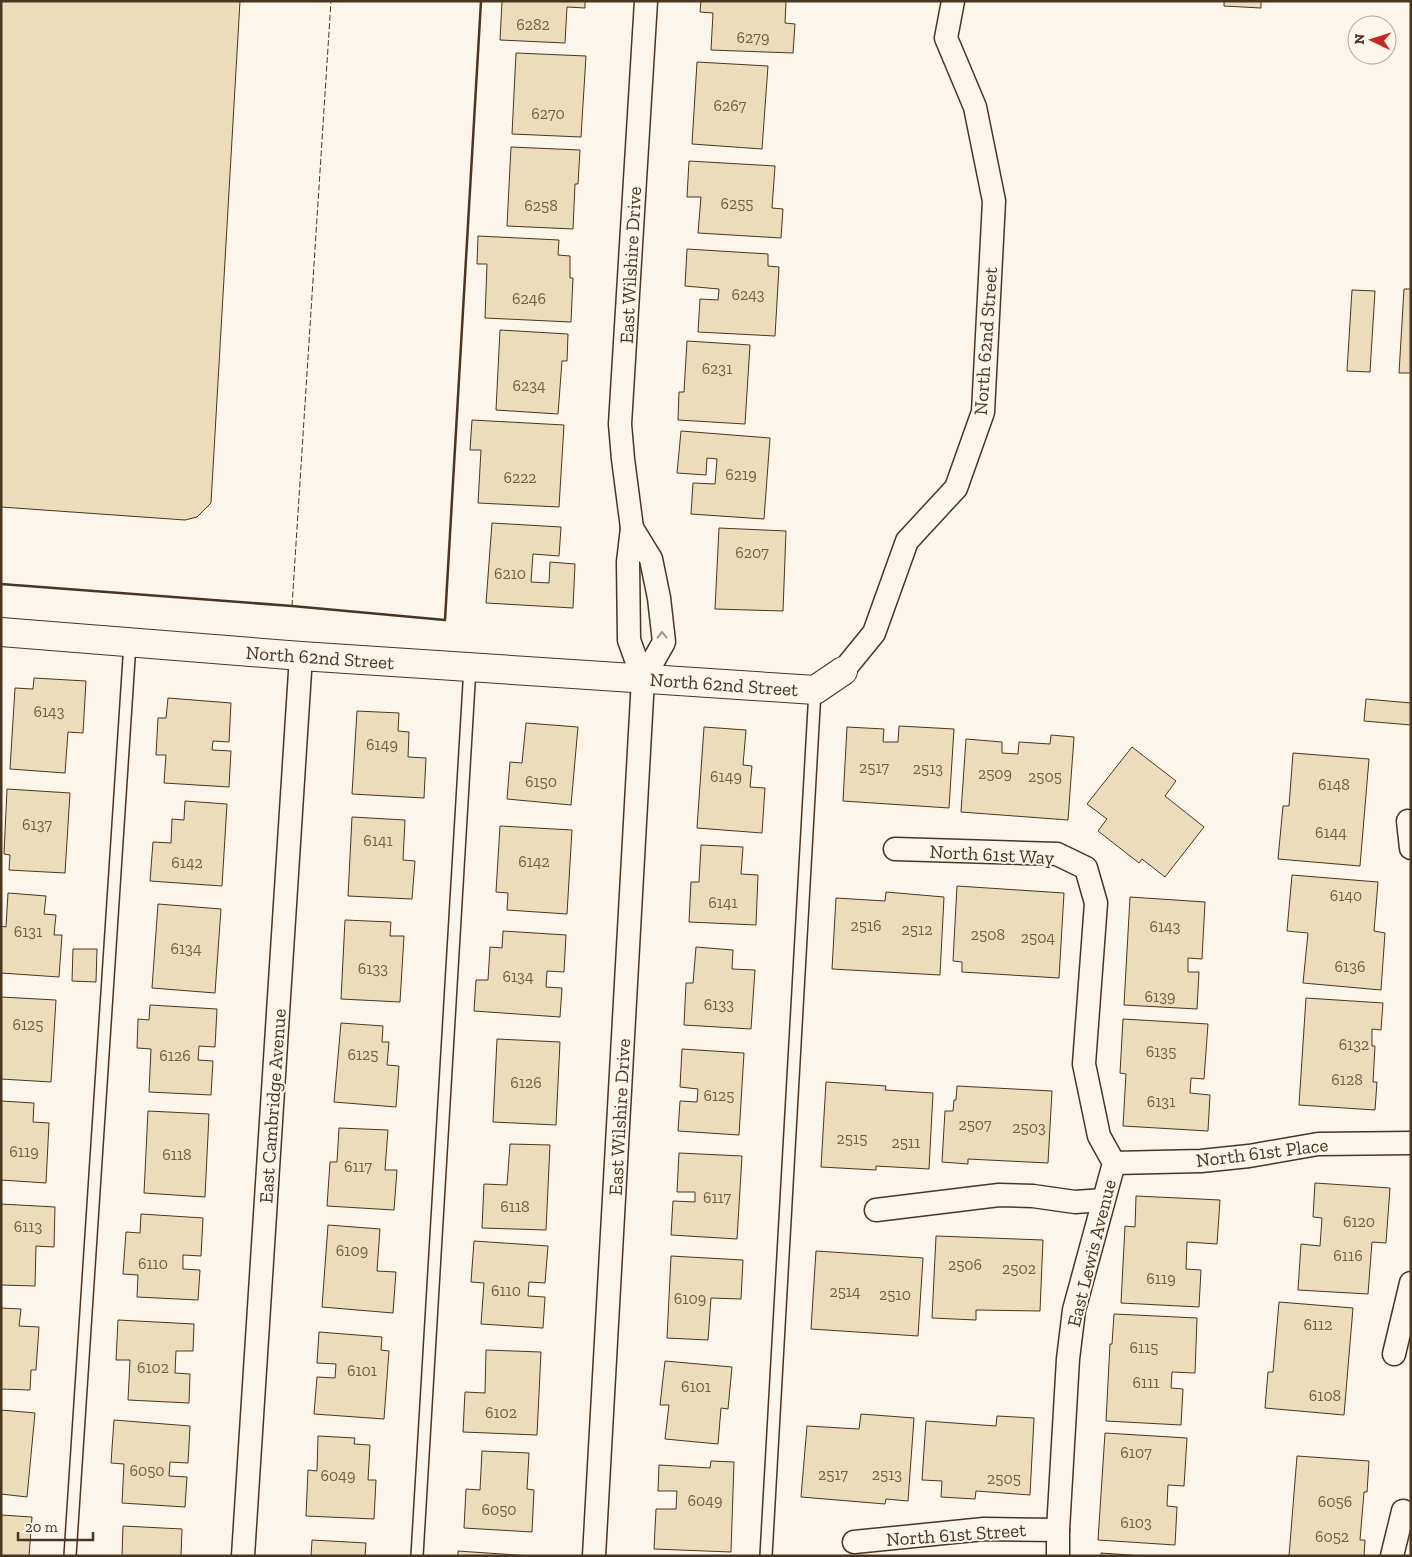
<svg xmlns="http://www.w3.org/2000/svg" width="1412" height="1557" font-family="'Zilla Slab',serif">
<rect width="100%" height="100%" fill="#fbf6e9"/>
<g fill="#ecdcbc" stroke="#4a3520">
<path d="M1,1H240L211,503L197,517L185,520L1,507Z"/>
<path d="M502,1H585V8L567,7L565,43L500,40Z"/>
<path d="M701,1H786L785,23L795,24L793,53L711,50L713,13L700,12Z"/>
<path d="M1224,1H1261V8L1224,6Z"/>
<path d="M516,53L586,56L581,137L512,134Z"/>
<path d="M697,62L768,66L762,149L692,144Z"/>
<path d="M511,147L580,150L578,184H575L573,229L507,226Z"/>
<path d="M689,161L775,166L772,208L783,209L781,238L698,233L701,197H687Z"/>
<path d="M478,236L559,240L558,255L570,256V278H573L571,322L485,318L487,264H477Z"/>
<path d="M687,249L768,254V266L779,267L775,336L698,332L700,299L718,300L719,289L685,286Z"/>
<path d="M1404,289H1411V373H1399Z"/>
<path d="M1352,290L1375,291L1370,372L1347,371Z"/>
<path d="M500,330L568,334L567,361H562L558,414L496,410Z"/>
<path d="M687,341L750,345L745,424L678,420L679,392H684Z"/>
<path d="M472,420L564,425L559,507L478,503L481,450H470Z"/>
<path d="M681,431L770,438L764,519L691,514L693,483L715,484L717,459L707,458L706,475L677,473Z"/>
<path d="M492,523L561,527L559,556L533,554L531,582L549,583L550,562L575,564L573,608L486,603Z"/>
<path d="M719,528L786,531L783,611L715,609Z"/>
<path d="M34,678L86,681L83,733L68,732L65,773L10,769L15,688L33,689Z"/>
<path d="M168,698L231,703L229,742L213,741L212,750L231,751L229,787L164,783L166,755H156L158,718H166Z"/>
<path d="M1366,699L1411,703V725L1364,721Z"/>
<path d="M357,711L399,713L398,731L409,732L408,757L426,758L424,798L352,794Z"/>
<path d="M526,723L578,727L571,805L507,799L510,762L522,763Z"/>
<path d="M899,726L954,729L949,808L843,801L847,727L884,729L883,742H898Z"/>
<path d="M704,727L746,730L743,765L752,766L750,787L765,788L762,833L697,828Z"/>
<path d="M1051,735L1074,737L1068,820L961,812L966,739L1002,742V753L1018,754L1019,742L1050,744Z"/>
<path d="M1132,747L1176,781L1165,796L1204,827L1165,877L1142,859L1139,863L1098,831L1107,819L1087,804Z"/>
<path d="M1293,753L1369,759L1360,866L1278,859L1283,806H1289Z"/>
<path d="M7,789L70,793L65,873L9,870L10,855L4,854Z"/>
<path d="M185,801L227,804L222,886L150,881L153,842L171,843L172,819L184,820Z"/>
<path d="M352,817L405,820L403,860L415,861L412,899L348,896Z"/>
<path d="M500,826L572,830L567,914L507,910L508,893L496,892Z"/>
<path d="M701,845L743,847L741,874L758,875L756,925L689,922L691,882H699Z"/>
<path d="M1292,875L1378,882L1374,931L1385,933L1381,990L1303,983L1308,933L1287,931Z"/>
<path d="M957,886L1064,893L1059,978L962,972V962L953,961Z"/>
<path d="M886,892L944,897L940,975L832,969L836,898L885,901Z"/>
<path d="M8,893L46,896L44,914L56,915L54,935H62L59,977L1,973V926L6,927Z"/>
<path d="M1130,897L1205,902L1202,959L1188,958V972H1199L1197,1009L1124,1005Z"/>
<path d="M158,904L221,909L215,993L152,988Z"/>
<path d="M345,920L391,922L390,936H404L400,1002L341,999Z"/>
<path d="M503,931L566,935L564,972L547,971L546,987L562,988L560,1017L474,1011L476,980H488L490,947L502,948Z"/>
<path d="M696,947L733,950L732,969L755,970L751,1029L684,1025L686,983H693Z"/>
<path d="M73,949H97L96,982L72,981Z"/>
<path d="M1,997L56,1000L51,1082L1,1079Z"/>
<path d="M1306,998L1383,1003L1381,1030L1372,1029V1046H1375L1373,1082H1377L1375,1110L1299,1105Z"/>
<path d="M150,1005L217,1009L215,1047L199,1046L198,1060L213,1061L211,1095L149,1092L151,1049L137,1048L138,1019L149,1020Z"/>
<path d="M1123,1019L1208,1024L1204,1079L1191,1078L1190,1093L1210,1095L1208,1131L1123,1126L1126,1074L1120,1073Z"/>
<path d="M341,1023L383,1026L382,1042H389L387,1065L399,1066L396,1107L334,1102Z"/>
<path d="M497,1039L560,1042L556,1125L493,1122Z"/>
<path d="M682,1049L744,1053L739,1135L678,1131L680,1101L697,1102L698,1089L680,1087Z"/>
<path d="M826,1082L886,1086L885,1090L933,1093L929,1169L876,1166V1170L821,1167Z"/>
<path d="M957,1086L1052,1091L1048,1163L968,1159V1164L942,1162L945,1111H953L954,1100H956Z"/>
<path d="M1,1101L34,1103L33,1122L49,1123L46,1183L1,1180Z"/>
<path d="M148,1111L209,1114L205,1197L144,1193Z"/>
<path d="M339,1128L388,1130L385,1170H397L394,1210L327,1206L330,1162H337Z"/>
<path d="M510,1144L550,1145L546,1230L482,1228L484,1184L507,1185Z"/>
<path d="M679,1153L742,1156L737,1239L671,1235L673,1201L695,1202V1192H677Z"/>
<path d="M1315,1183L1390,1188L1386,1243L1372,1242L1368,1294L1298,1290L1301,1244L1320,1246L1322,1218L1313,1217Z"/>
<path d="M1136,1196L1220,1200L1217,1244L1187,1242L1186,1269L1201,1270L1199,1307L1121,1303L1125,1226L1135,1227Z"/>
<path d="M1,1204L55,1207L54,1247L36,1246L35,1286L1,1285Z"/>
<path d="M141,1214L203,1218L201,1256L183,1255V1269L200,1270L198,1300L137,1297L138,1275L123,1274L126,1232L140,1233Z"/>
<path d="M328,1225L380,1229L377,1271L396,1272L393,1313L322,1307Z"/>
<path d="M936,1236L1043,1240L1040,1311L976,1310V1320L932,1318Z"/>
<path d="M474,1241L548,1246L545,1283L529,1282L528,1296L545,1297L543,1328L481,1324L484,1283L471,1282Z"/>
<path d="M816,1251L923,1258L918,1336L811,1329Z"/>
<path d="M671,1256L743,1260L741,1299L711,1298L708,1340L667,1338Z"/>
<path d="M1279,1302L1353,1308L1344,1415L1265,1408L1268,1372H1273Z"/>
<path d="M1,1308L21,1309L19,1326L39,1327L36,1370H31L30,1390L1,1389Z"/>
<path d="M1114,1314L1197,1318L1195,1373L1172,1372L1171,1388L1183,1389L1181,1425L1106,1421L1110,1344H1112Z"/>
<path d="M118,1320L194,1324L193,1351H176L175,1373L190,1374L189,1403L128,1400L130,1360H116Z"/>
<path d="M319,1332L382,1337L381,1350L389,1351L384,1419L314,1414L317,1377L335,1378L336,1364L317,1363Z"/>
<path d="M486,1350L541,1352L537,1435L463,1432L465,1392L485,1393Z"/>
<path d="M665,1361L732,1367L728,1409L721,1408L718,1444L665,1439L669,1405H660Z"/>
<path d="M1,1410L35,1413L27,1497L1,1494Z"/>
<path d="M861,1414L914,1418L908,1501L886,1499L885,1504L801,1497L807,1426L859,1429Z"/>
<path d="M997,1416L1034,1418L1030,1495L976,1491L975,1499L941,1497L942,1481L922,1480L926,1421L996,1426Z"/>
<path d="M114,1420L190,1426L188,1463L170,1462L169,1476L187,1477L185,1507L122,1503L124,1464L111,1463Z"/>
<path d="M1105,1433L1187,1438L1184,1486L1168,1485L1167,1506L1177,1507L1175,1545L1098,1540Z"/>
<path d="M318,1436L355,1438L354,1444L370,1445L368,1480H376L374,1519L306,1516L308,1470L317,1471Z"/>
<path d="M482,1451L529,1453L527,1489L534,1490L532,1532L464,1528L466,1489L480,1490Z"/>
<path d="M1297,1456L1369,1461L1367,1492H1364L1360,1540H1365L1364,1556H1289Z"/>
<path d="M711,1461L734,1462L731,1552L654,1549L656,1509H676L677,1491H658L659,1465L710,1468Z"/>
<path d="M1,1515L32,1517L29,1556H1Z"/>
<path d="M123,1526L182,1529L181,1556H122Z"/>
<path d="M312,1540L366,1543L365,1556H311Z"/>
<path d="M458,1551L531,1556H458Z"/>
<path d="M1101,1553L1144,1556H1101Z"/>
</g>
<g fill="none" stroke-linecap="round" stroke-linejoin="round">
<g stroke="#4a3520" stroke-width="14">
<g id="lane">
<path d="M70,1556L130,643"/>
<path d="M417,1556L470,667"/>
<path d="M766,1556L815,690"/>
</g>
</g>
<g stroke="#4a3520" stroke-width="25">
<g id="street">
<path d="M632,528L651,559L659,598L664,642L643,679"/>
<path d="M843,671L874,633L907,541L956,488L983,412L994,201L975,107L946,38L953,1"/>
<path d="M1408,821L1411,848"/>
<path d="M895,849L1057,854L1086,868L1096,903L1084,1064L1099,1136L1114,1163L1074,1310L1068,1359L1058,1530V1556"/>
<path d="M1114,1163L1201,1161L1249,1156L1318,1144L1411,1143"/>
<path d="M876,1210L999,1195L1033,1196L1075,1202L1103,1200"/>
<path d="M1394,1354L1411,1283"/>
<path d="M854,1542L984,1529L1058,1530"/>
<path d="M243,1556L301,656"/>
<path d="M594,1556L643,679L629,640L628,562L632,528L623,459L620,424L646,1"/>
<path d="M1392,1556L1403,1511"/>
</g>
</g>
<g stroke="#4a3520" stroke-width="30">
<path id="secondary" d="M1,632L301,656L815,690L843,671"/>
</g>
<use href="#lane" stroke="#fbf6e9" stroke-width="11"/>
<use href="#street" stroke="#fbf6e9" stroke-width="22"/>
<use href="#secondary" stroke="#fbf6e9" stroke-width="28"/>
<path stroke="#4a3520" stroke-width="1" stroke-dasharray="6 2.5" stroke-linecap="butt" d="M292,606L331,1"/>
<path stroke="#4a3520" stroke-width="2.5" d="M1,584L292,606L445,620L481,1"/>
</g>
<defs><path id="oneway-chevron" d="M-2-3.5L2.5 0L-2 3.5" fill="none" stroke-width="1.6" stroke-linecap="round" stroke-linejoin="round" transform="scale(1.25)"/></defs>
<use stroke="#a29684" href="#oneway-chevron" transform="translate(662 635) rotate(-91)"/>
<g text-anchor="middle" stroke-width="4" stroke-linejoin="round" paint-order="stroke">
<g font-size="16" fill="#725f47">
<text x="533" y="30">6282</text>
<text x="753" y="43">6279</text>
<text x="730" y="111">6267</text>
<text x="548" y="119">6270</text>
<text x="737" y="209">6255</text>
<text x="541" y="211">6258</text>
<text x="748" y="300">6243</text>
<text x="529" y="304">6246</text>
<text x="717" y="374">6231</text>
<text x="529" y="391">6234</text>
<text x="741" y="480">6219</text>
<text x="520" y="483">6222</text>
<text x="752" y="558">6207</text>
<text x="510" y="579">6210</text>
<text x="49" y="717">6143</text>
<text x="382" y="750">6149</text>
<text x="874" y="773">2517</text>
<text x="928" y="774">2513</text>
<text x="995" y="779">2509</text>
<text x="726" y="782">6149</text>
<text x="1045" y="782">2505</text>
<text x="541" y="787">6150</text>
<text x="1334" y="790">6148</text>
<text x="37" y="830">6137</text>
<text x="1331" y="838">6144</text>
<text x="378" y="846">6141</text>
<text x="534" y="867">6142</text>
<text x="187" y="868">6142</text>
<text x="1346" y="901">6140</text>
<text x="723" y="908">6141</text>
<text x="866" y="931">2516</text>
<text x="1165" y="932">6143</text>
<text x="917" y="935">2512</text>
<text x="28" y="937">6131</text>
<text x="988" y="940">2508</text>
<text x="1038" y="943">2504</text>
<text x="186" y="954">6134</text>
<text x="1350" y="972">6136</text>
<text x="373" y="974">6133</text>
<text x="518" y="982">6134</text>
<text x="1160" y="1002">6139</text>
<text x="719" y="1010">6133</text>
<text x="28" y="1030">6125</text>
<text x="1354" y="1050">6132</text>
<text x="1161" y="1057">6135</text>
<text x="363" y="1060">6125</text>
<text x="175" y="1061">6126</text>
<text x="1347" y="1085">6128</text>
<text x="526" y="1088">6126</text>
<text x="719" y="1101">6125</text>
<text x="1161" y="1107">6131</text>
<text x="975" y="1130">2507</text>
<text x="1029" y="1133">2503</text>
<text x="852" y="1144">2515</text>
<text x="906" y="1148">2511</text>
<text x="24" y="1157">6119</text>
<text x="177" y="1160">6118</text>
<text x="358" y="1172">6117</text>
<text x="717" y="1203">6117</text>
<text x="515" y="1212">6118</text>
<text x="1359" y="1227">6120</text>
<text x="28" y="1232">6113</text>
<text x="352" y="1256">6109</text>
<text x="1348" y="1261">6116</text>
<text x="153" y="1269">6110</text>
<text x="965" y="1270">2506</text>
<text x="1019" y="1274">2502</text>
<text x="1161" y="1284">6119</text>
<text x="506" y="1296">6110</text>
<text x="845" y="1297">2514</text>
<text x="895" y="1300">2510</text>
<text x="690" y="1304">6109</text>
<text x="1318" y="1330">6112</text>
<text x="1144" y="1353">6115</text>
<text x="153" y="1373">6102</text>
<text x="362" y="1376">6101</text>
<text x="1146" y="1388">6111</text>
<text x="696" y="1392">6101</text>
<text x="1325" y="1401">6108</text>
<text x="501" y="1418">6102</text>
<text x="1136" y="1458">6107</text>
<text x="147" y="1476">6050</text>
<text x="833" y="1480">2517</text>
<text x="887" y="1480">2513</text>
<text x="338" y="1481">6049</text>
<text x="1004" y="1484">2505</text>
<text x="705" y="1506">6049</text>
<text x="1335" y="1507">6056</text>
<text x="499" y="1515">6050</text>
<text x="1136" y="1528">6103</text>
<text x="1332" y="1542">6052</text>
</g>
<g font-size="19" fill="#4a3520" stroke="#fbf6e9">
<text transform="translate(630 265) rotate(-87)" y="7">East Wilshire Drive</text>
<text transform="translate(985 341) rotate(-86)" y="7">North 62nd Street</text>
<text transform="translate(320 657) rotate(4)" y="7">North 62nd Street</text>
<text transform="translate(724 684) rotate(4)" y="7">North 62nd Street</text>
<text transform="translate(992 854) rotate(3)" y="7">North 61st Way</text>
<text transform="translate(272 1106) rotate(-86)" y="7">East Cambridge Avenue</text>
<text transform="translate(619 1117) rotate(-87)" y="7">East Wilshire Drive</text>
<text transform="translate(1262 1152) rotate(-7)" y="7">North 61st Place</text>
<text transform="translate(1091 1253) rotate(-76)" y="7">East Lewis Avenue</text>
<text transform="translate(956 1534) rotate(-4)" y="7">North 61st Street</text>
</g>
</g>
<rect width="1412" height="1557" fill="none" stroke="#4a3520" stroke-width="5"/>
<g transform="translate(1372 40) rotate(274)"><circle r="24" fill="#fbf6e9" stroke="#b4a999"/>
<path d="M0-4L9 19L0 12L-9 19Z" fill="#c62828"/>
<text y="-8" font-size="14" font-weight="bold" text-anchor="middle" fill="#4a3520">N</text>
</g>
<path d="M18 1532v8h75v-8" fill="none" stroke="#4a3520" stroke-width="2.5"/>
<text x="25" y="1532" font-size="15" fill="#4a3520" stroke="#fbf6e9" stroke-width="4" paint-order="stroke">20 m</text>
</svg>
